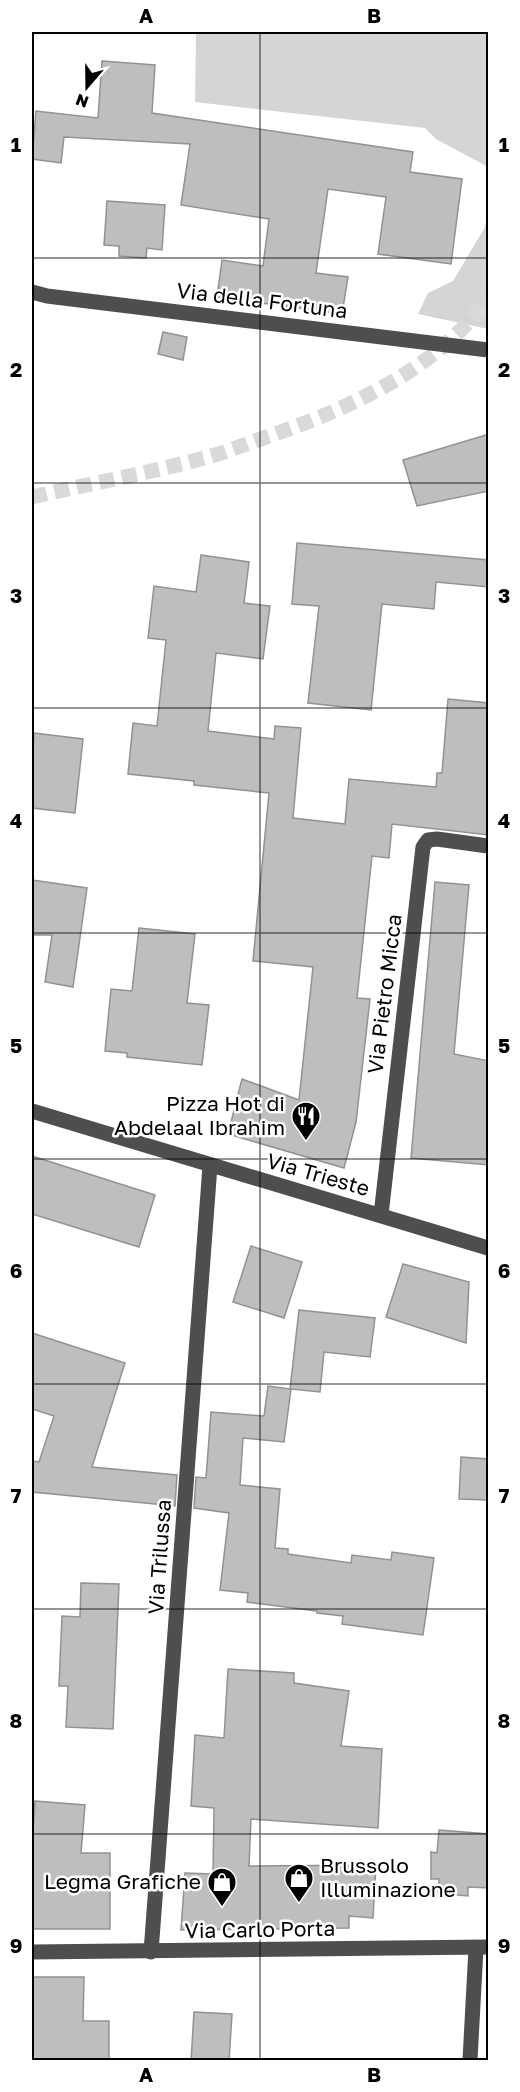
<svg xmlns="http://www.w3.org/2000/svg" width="520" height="2092" font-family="'Golos Text',sans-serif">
<rect width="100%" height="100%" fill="#fff"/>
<g fill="#d5d5d5">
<path d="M196,32H488V167L436,139L425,128L195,102Z"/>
<path d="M488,208V329L418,314L428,293L453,281L485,227Z"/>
</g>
<g fill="#bebebe" stroke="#929292" stroke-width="1.5">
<path d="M102,61L155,65L152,113L413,152L410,172L462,179L451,264L378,254L386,197L328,189L316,273L348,277L342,314L217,297L222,260L263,266L269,219L181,205L190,144L64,137L61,163L32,159L36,111L98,118Z"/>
<path d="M107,201L165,205L162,250L147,248L146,258L119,256V246L104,245Z"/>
<path d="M163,332L187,337L183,360L158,354Z"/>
<path d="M489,434V491L417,506L403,460Z"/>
<path d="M297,543L489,560V587L436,582L434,609L382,604L371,710L308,703L319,606L292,604Z"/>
<path d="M201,555L249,562L244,603L270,606L263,659L216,653L208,731L274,739L275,726L301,728L293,818L345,824L349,779L436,787L437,773H442L448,699L489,703V835L392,824L389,858L372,856L357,998L370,999L356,1122L344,1168L228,1134L242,1079L299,1100L313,967L253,961L269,793L194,785V781L128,774L133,723L157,726L166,640L148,638L154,586L196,592Z"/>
<path d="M34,733L83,739L75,813L32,808V758Z"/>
<path d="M32,880L87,888L73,987L45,982L52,935H32Z"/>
<path d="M435,882L469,885L454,1054L489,1061V1165L411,1158Z"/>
<path d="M139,928L195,934L187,1003L209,1005L202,1065L127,1057V1053L105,1051L111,989L132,991Z"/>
<path d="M32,1156L155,1195L139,1247L32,1214Z"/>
<path d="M251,1246L302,1262L284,1318L233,1302Z"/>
<path d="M403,1264L469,1282L466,1343L386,1317Z"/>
<path d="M299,1310L375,1318L370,1357L324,1352L320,1392L291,1389L284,1442L243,1438L240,1485L280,1489L275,1548L288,1549V1554L351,1563L352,1555L391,1560L392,1552L434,1558L423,1635L342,1624L343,1616L317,1613V1611L247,1602L248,1593L220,1590L229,1513L194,1508L196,1477L206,1478L211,1412L264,1416L268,1386L290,1389Z"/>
<path d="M32,1333L125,1363L92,1467L177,1475L175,1506L32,1492V1461L39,1462L54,1416L32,1409Z"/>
<path d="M461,1457L489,1459V1500L459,1499Z"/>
<path d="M81,1583L119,1584L113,1729L66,1727L68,1686H59L62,1616L80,1617Z"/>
<path d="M228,1669L294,1673V1683L349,1691L341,1746L382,1749L378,1828L251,1819L249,1866L376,1865L373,1918L349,1916V1928L181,1930L185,1873L213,1874L214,1808L191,1806L195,1735L224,1738Z"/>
<path d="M35,1801L85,1805L81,1853H110V1929H32V1846Z"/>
<path d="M439,1830L489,1834V1888L468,1887V1896L438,1893L439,1879H431V1852L437,1853Z"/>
<path d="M32,1977H84L83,2021H109V2061H32Z"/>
<path d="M194,2012L232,2014L229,2061H191Z"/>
</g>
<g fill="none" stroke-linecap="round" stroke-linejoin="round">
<path stroke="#d9d9d9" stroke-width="15" stroke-dasharray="15 8" stroke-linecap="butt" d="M32,497C88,484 145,474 200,459C218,455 235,448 252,442C338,413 434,374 488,298"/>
<g stroke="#4e4e4e" stroke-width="15">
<path d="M32,292L47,296L488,350"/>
<path d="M32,1111L488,1248"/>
<path d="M381,1215L423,847L428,840L437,839L488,846"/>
<path d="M32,1952L488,1947"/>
<path d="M151,1952L210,1166"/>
<path d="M470,2060L476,1948"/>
</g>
</g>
<path fill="none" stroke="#000" stroke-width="1.5" stroke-opacity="0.55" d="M260,32V2060M32,258H488M32,483H488M32,708H488M32,933H488M32,1159H488M32,1384H488M32,1609H488M32,1834H488"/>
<defs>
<g id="restaurant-pin" transform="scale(1.5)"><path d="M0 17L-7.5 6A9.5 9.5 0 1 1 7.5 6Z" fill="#000" stroke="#fff"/><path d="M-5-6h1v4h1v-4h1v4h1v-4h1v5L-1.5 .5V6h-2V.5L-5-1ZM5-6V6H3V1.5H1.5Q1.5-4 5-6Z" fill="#fff"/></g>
<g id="shop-pin" transform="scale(1.5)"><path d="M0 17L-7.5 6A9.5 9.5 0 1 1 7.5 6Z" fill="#000" stroke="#fff"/><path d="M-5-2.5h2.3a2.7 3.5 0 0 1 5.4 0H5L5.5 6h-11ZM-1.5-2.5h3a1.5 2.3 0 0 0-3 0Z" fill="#fff"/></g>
</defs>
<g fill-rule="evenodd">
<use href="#restaurant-pin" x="306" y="1116"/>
<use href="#shop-pin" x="299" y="1878"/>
<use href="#shop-pin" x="222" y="1882"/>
</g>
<g text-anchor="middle" stroke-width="5" stroke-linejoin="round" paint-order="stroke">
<g font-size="21" fill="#000" stroke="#fff">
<text transform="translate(262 301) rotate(7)" y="7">Via della Fortuna</text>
<text transform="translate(385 994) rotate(-83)" y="7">Via Pietro Micca</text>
<text transform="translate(318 1175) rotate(16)" y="7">Via Trieste</text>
<text transform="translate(160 1557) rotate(-86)" y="7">Via Trilussa</text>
<text transform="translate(260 1930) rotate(-1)" y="7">Via Carlo Porta</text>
</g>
<g font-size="21" fill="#000" stroke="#fff" text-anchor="end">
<text x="285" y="1111">Pizza Hot di<tspan x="285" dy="24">Abdelaal Ibrahim</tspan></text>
<text x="320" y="1873" text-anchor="start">Brussolo<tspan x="320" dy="24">Illuminazione</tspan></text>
<text x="201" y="1889">Legma Grafiche</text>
</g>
</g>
<rect width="520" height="2092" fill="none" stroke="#ffffff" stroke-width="66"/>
<g transform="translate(87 87) rotate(200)" stroke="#ffffff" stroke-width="4.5" paint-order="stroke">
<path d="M0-4.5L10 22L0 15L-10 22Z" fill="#000000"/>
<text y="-9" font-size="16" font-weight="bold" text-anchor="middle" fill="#000000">N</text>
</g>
<rect x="33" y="33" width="454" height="2026" fill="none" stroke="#000" stroke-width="2"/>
<g font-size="20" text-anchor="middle" font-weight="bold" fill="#000">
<text x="146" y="23">A</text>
<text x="374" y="23">B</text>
<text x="16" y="152">1</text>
<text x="504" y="152">1</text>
<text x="16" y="377">2</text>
<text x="504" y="377">2</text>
<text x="16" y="603">3</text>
<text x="504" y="603">3</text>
<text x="16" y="828">4</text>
<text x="504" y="828">4</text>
<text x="16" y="1053">5</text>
<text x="504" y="1053">5</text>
<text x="16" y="1278">6</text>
<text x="504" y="1278">6</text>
<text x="16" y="1503">7</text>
<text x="504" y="1503">7</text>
<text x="16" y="1728">8</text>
<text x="504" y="1728">8</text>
<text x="16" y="1953">9</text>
<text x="504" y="1953">9</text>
<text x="146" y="2082">A</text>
<text x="374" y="2082">B</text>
</g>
</svg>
